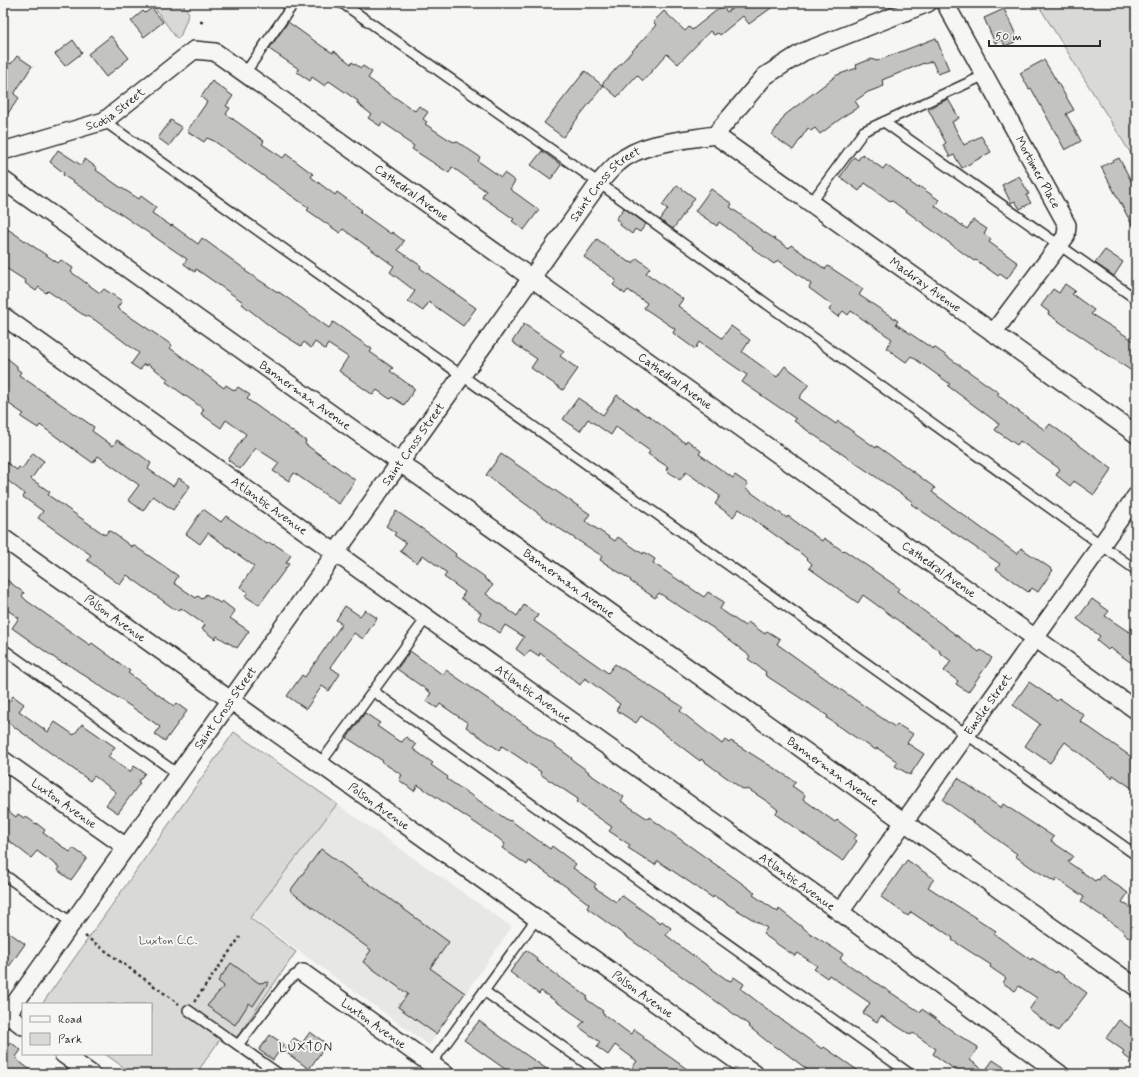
<svg xmlns="http://www.w3.org/2000/svg" width="1139" height="1077" font-family="Mynerve,sans-serif">
<rect width="100%" height="100%" fill="#f6f6f2"/>
<filter id="ink" filterUnits="userSpaceOnUse"><feTurbulence type="fractalNoise" baseFrequency=".025" numOctaves="2"/><feDisplacementMap in="SourceGraphic" scale="8" xChannelSelector="R" yChannelSelector="G"/><feConvolveMatrix kernelMatrix="1 2 1 2 8 2 1 2 1" color-interpolation-filters="sRGB"/></filter>
<g filter="url(#ink)">
<path fill="#e7e7e3" d="M234,732L512,927L429,1045L153,846Z"/>
<g fill="#d9d9d5" stroke="#828280">
<path d="M151,3H182L189,13L180,37L177,39Z"/>
<path d="M1037,3H1136V162Z"/>
<path d="M234,732L337,804L250,918L296,952L237,1037L225,1032L196,1074H133L105,1054H151V1004H42Z"/>
</g>
<g fill="#c3c3c0" stroke="#2b2b2b">
<path d="M734,3H778L749,24L743,16L720,35L718,33L714,35L710,31L678,64L667,54L643,81L637,75L617,97L602,84L656,25L653,22L664,11L685,31L689,27L692,30L722,6L727,12L736,6Z"/>
<path d="M152,8L163,22L144,37L131,21L143,11L145,13Z"/>
<path d="M1004,9L1016,35L1013,37L1015,42L1005,46L1002,40L995,43L984,18Z"/>
<path d="M288,22L323,47L333,53L334,51L351,64L352,62L361,68L363,66L372,72L368,78L387,92L415,111L419,106L428,112L423,119L427,122L425,124L448,139L454,142L456,141L480,157L478,161L501,177L504,173L515,181L510,189L539,210L524,230L512,221L514,219L482,197L486,191L452,167L449,173L412,149L414,146L402,138L403,136L382,122L380,126L368,118L371,114L357,103L358,101L329,81L325,86L312,77L310,81L297,72L299,69L269,49Z"/>
<path d="M111,36L129,58L106,77L88,54Z"/>
<path d="M936,38L949,70L938,74L932,61L925,64L924,63L882,80L884,86L868,92L855,101L859,107L847,114L820,134L815,128L811,131L808,128L793,150L772,135L785,115L837,75L857,68L856,65L871,59L877,61Z"/>
<path d="M73,40L82,53L65,66L55,54Z"/>
<path d="M17,56L32,66L14,94L19,98L3,120V58L11,64Z"/>
<path d="M1044,60L1074,110L1066,114L1081,141L1065,150L1031,88L1029,89L1020,73Z"/>
<path d="M585,71L603,86L563,137L544,123Z"/>
<path d="M212,81L233,96L226,106L230,108L226,114L264,141L262,144L283,158L286,154L313,174L311,177L335,195L337,192L362,210L360,212L391,234L392,232L404,241L398,250L421,266L420,268L476,308L463,326L429,302L423,311L408,301L415,291L390,272L394,266L343,229L340,233L307,210L309,208L214,141L207,138L204,142L187,131L207,102L201,97Z"/>
<path d="M948,99L959,118L952,122L964,145L981,136L991,152L962,168L954,155L950,157L943,145L946,143L928,109Z"/>
<path d="M171,120L182,128L169,146L158,138Z"/>
<path d="M58,150L81,165L85,159L97,168L96,170L117,185L139,199L141,196L156,207L152,213L171,226L172,225L198,244L202,238L246,270L245,271L279,293V292L329,328L333,322L372,349L370,352L393,368L390,371L415,389L404,405L392,397L390,399L377,390L373,395L339,371L348,357L328,344L325,349L315,342L311,348L304,342L301,346L271,327L242,304L243,302L196,269L195,272L184,264L187,259L63,175L64,173L50,162Z"/>
<path d="M542,151L561,165L551,179L531,165Z"/>
<path d="M862,154L883,169L886,165L918,188L919,186L939,200L935,206L967,229L973,220L987,229L984,234L991,239L989,242L1018,263L1007,279L1000,274L998,276L976,260L974,261L891,200L890,201L865,183L859,191L840,177L854,157L858,160Z"/>
<path d="M1119,158L1136,190V232L1101,167Z"/>
<path d="M1019,176L1029,194L1026,195L1031,203L1020,209L1015,201L1011,203L1002,185Z"/>
<path d="M677,185L695,198L673,229L660,220L668,209L662,205Z"/>
<path d="M711,189L732,204L730,207L764,232L789,248L791,245L825,269L828,266L863,289L859,295L898,321L896,324L933,349L934,347L999,393L997,395L1007,402V403L1045,430L1050,424L1112,469L1094,495L1074,481L1070,486L1056,475L1060,469L1020,441L1017,445L995,430L999,424L948,386L950,384L911,356L906,362L886,348L892,339L851,311L848,315L843,311L838,317L829,310L832,305L809,288L811,284L778,260L774,264L752,248L753,247L719,222L717,226L695,211Z"/>
<path d="M624,208L646,224L640,232L635,229L632,234L620,225L621,223L616,219Z"/>
<path d="M3,226L58,263L61,260L73,268L71,272L100,293L104,289L122,301L117,308L172,345L170,348L224,388L226,385L235,391L238,387L250,395L247,399L306,441L305,444L355,480L339,504L294,473L289,481L273,471L279,463L256,448L240,469L228,460L246,434L226,420L221,428L201,414L204,409L166,382L168,379L148,364L147,366L144,364L140,370L131,364L139,353L95,320L82,314L48,291L46,293L39,287L36,291L25,283L26,281L3,266Z"/>
<path d="M597,239L627,261L633,263L637,258L650,268L646,273L683,299L678,306L722,338L731,326L750,340L742,352L777,377L785,366L809,384L799,398L836,424L838,421L876,448L877,446L915,473L935,488L932,492L1017,554L1021,548L1053,570L1038,592L1032,588L1028,592L996,569L1000,564L926,514L911,504L913,502L811,433L794,421L796,419L742,382L747,375L699,342L695,349L673,333L675,329L644,308L647,303L628,290L625,294L613,285L616,281L615,279L584,257Z"/>
<path d="M1105,250L1123,262L1114,276L1095,263Z"/>
<path d="M1065,284L1075,291L1072,294L1094,310L1091,314L1136,342V374L1048,314L1049,312L1041,306L1053,289L1059,293Z"/>
<path d="M524,324L564,351L560,356L578,369L563,390L531,368L537,359L512,342Z"/>
<path d="M3,355L17,366V369L21,372L19,375L94,427L92,431L113,446L117,440L139,454L151,463L148,469L173,486L179,478L190,486L173,510L153,496L143,511L128,500L139,485L98,456L93,463L40,425L38,428L21,417L24,414L9,404L10,402L3,396Z"/>
<path d="M617,395L647,416L648,415L685,443L687,440L701,451L699,454L733,478L735,475L748,484L745,488L787,518L788,516L822,541L824,538L843,551L844,550L899,588L897,591L979,652L981,650L992,658L968,692L956,684L958,681L944,671L951,661L939,652L940,651L863,595L858,603L809,568L812,564L803,555L739,509L733,517L715,504L720,496L686,472L680,480L666,470L668,467L648,454L650,451L616,427L611,435L588,419L580,431L563,419L578,398L603,415Z"/>
<path d="M33,453L44,461L31,479L50,492L48,495L105,535L109,530L132,547L133,545L164,566L178,576L174,583L196,598L198,596L202,599L206,594L220,603L222,601L235,611L230,618L249,631L237,648L217,636L215,639L202,629L205,625L181,608L179,611L173,608L127,575L120,585L87,560L91,555L38,518L43,511L23,497L25,494L3,477V460L17,470L19,467L22,469Z"/>
<path d="M501,454L590,514L585,521L615,541L618,537L643,554L644,552L655,559L653,563L704,597L708,592L724,602L720,609L745,626L748,622L765,634L767,631L780,639L777,644L854,699L895,727L897,724L913,734L907,743L924,754L910,775L895,766L898,762L877,748L876,750L858,739L827,718L828,716L765,675L766,672L748,659L750,656L713,628L659,593L655,598L630,581L631,580L600,560L602,556L557,527L486,475Z"/>
<path d="M203,509L221,522L226,516L267,544L269,542L273,545L274,544L291,555L286,563L289,564L259,605L245,596L248,592L240,587L254,566L208,533L200,544L186,534Z"/>
<path d="M396,511L430,534L456,554L455,556L485,577L484,578L493,585L486,594L517,616L524,605L538,615L534,621L608,673L615,664L683,707L680,711L722,744L725,740L729,743L731,741L796,782L792,786L805,795L803,799L835,822L837,820L857,835L854,839L857,841L843,861L775,814L778,810L768,802L748,789L746,790L741,788L701,759L700,761L641,716L636,723L616,710L620,704L585,678L580,685L540,653L539,656L530,650L525,656L516,649L524,637L505,625L500,633L478,618L481,613L461,598L465,592L444,577L447,573L423,555L417,563L400,551L406,543L394,535L396,533L386,526Z"/>
<path d="M3,577L24,593L22,596L27,601L64,627L90,645L92,643L130,671L128,673L174,706L176,703L187,711L165,741L155,734L160,727L145,716L66,663V664L59,661L12,628L19,618L3,607Z"/>
<path d="M1092,599L1109,611L1105,616L1129,632L1136,622V666L1110,648L1108,650L1097,641L1100,636L1077,619Z"/>
<path d="M345,606L360,616L365,610L377,618L363,639L354,633L330,667L340,674L329,691L322,686L306,709L287,696L302,675L305,677L342,624L336,620Z"/>
<path d="M410,651L443,675L446,670L537,733L572,758L571,759L589,772L588,773L624,797L621,801L648,819L649,817L736,879L755,893L753,895L778,912L779,909L811,934L843,954L840,959L920,1012L922,1009L958,1035L978,1047L970,1060L985,1071L993,1060L1014,1074H961L933,1054L936,1049L913,1033L911,1035L881,1016L877,1022L863,1013L870,1003L829,975L827,978L814,969L817,966L798,953L795,956L780,946L763,934L767,928L714,896L713,898L658,861L655,865L628,848L630,845L609,831L612,827L576,802L578,799L540,774L541,772L502,746L499,750L466,727L468,723L440,704L437,708L426,701L431,693L397,669Z"/>
<path d="M1029,682L1057,701L1059,698L1084,715L1080,721L1136,760V791L1113,775L1112,778L1065,742L1050,763L1025,746L1040,724L1013,705Z"/>
<path d="M13,696L24,704L19,711L48,732L55,722L74,735L82,724L115,747L108,757L130,772L134,766L145,773L138,782L140,783L118,813L106,805L116,792L94,776L90,781L3,719V698L9,702Z"/>
<path d="M365,713L380,723L377,726L397,740L402,742L406,737L416,745L413,749L433,763L431,765L448,777L447,779L509,821L510,820L550,849L552,846L576,864L573,868L596,884L594,887L616,902L621,895L660,923L662,921L671,928L666,935L684,949L726,979L731,981L734,977L744,984L741,989L775,1015L822,1049L824,1047L863,1074H813L779,1048L778,1049L768,1042L748,1026L749,1025L587,908L589,904L568,888L529,861L527,865L502,848L505,844L498,838L418,785L414,791L399,780L402,775L382,762L383,761L347,738Z"/>
<path d="M958,778L1001,808L1003,804L1054,837L1051,841L1073,856L1068,862L1095,881L1097,879L1099,880L1102,875L1128,893L1122,902L1136,911V942L1123,933L1124,931L1081,902L1084,897L1057,879L1055,882L1032,868L1015,856L1017,854L943,800Z"/>
<path d="M3,807L16,817L18,814L24,818L25,816L36,824V823L45,830L43,833L70,852L73,848L87,858L71,880L57,870L59,867L37,851L31,858L3,836Z"/>
<path d="M321,849L449,942L430,968L465,993L436,1034L398,1007L408,994L363,962L371,950L290,891Z"/>
<path d="M907,860L934,879L928,887L996,931L994,934L1031,960L1032,958L1056,973L1057,971L1087,993L1058,1031L1029,1010L1037,998L1019,986L1015,991L1003,983L1006,978L990,967L991,965L952,940L953,938L933,924L932,926L911,912L908,916L881,897Z"/>
<path d="M3,928L25,944L3,975Z"/>
<path d="M526,950L537,958L536,960L588,997L586,999L603,1011L602,1013L629,1033L631,1034L634,1029L644,1036L643,1038L694,1074H640L632,1068L637,1061L615,1045L608,1055L597,1047L600,1042L579,1027L584,1021L541,991L539,994L510,972Z"/>
<path d="M231,963L259,983L269,982L253,1006L249,1003L235,1025L207,1006L224,986L218,981Z"/>
<path d="M1119,1020L1133,1030L1131,1032L1136,1034V1064L1122,1054L1124,1051L1106,1038Z"/>
<path d="M479,1021L519,1050L554,1074H512L464,1040Z"/>
<path d="M310,1032L327,1044L309,1069L284,1051L294,1038L302,1043Z"/>
<path d="M270,1035L284,1044L273,1060L259,1050Z"/>
<path d="M10,1042L21,1050L16,1057L18,1059L17,1060L36,1074H3V1048L5,1050Z"/>
</g>
<g fill="none" stroke-linecap="round" stroke-linejoin="round">
<g stroke="#2b2b2b" stroke-width="12">
<g id="service">
<path d="M342,3L599,183L1136,570"/>
<path d="M245,73L294,3"/>
<path d="M104,121L1136,855"/>
<path d="M884,122L1136,299"/>
<path d="M811,203L864,131L985,75"/>
<path d="M3,649L178,774"/>
<path d="M373,691L910,1074"/>
<path d="M320,764L427,617"/>
<path d="M3,874L72,923"/>
<path d="M484,991L601,1074"/>
<path d="M188,1010L279,1074"/>
<path d="M238,1045L285,984L295,975L303,973"/>
<path d="M431,1064L537,918"/>
</g>
</g>
<g stroke="#2b2b2b" stroke-width="20">
<g id="minor">
<path id="s1" d="M945,3L1067,225L1066,236L993,333"/>
<path id="s2" d="M715,135L1136,434"/>
<path id="s3" d="M3,151L104,121L194,50L215,52L1136,710"/>
<path id="s4" d="M3,180L1136,987"/>
<path id="s5" d="M3,316L840,912L1060,1074"/>
<path id="s6" d="M3,538L755,1074"/>
<path id="s7" d="M3,760L126,847"/>
<path id="s8" d="M840,912L1136,496"/>
<path id="s9" d="M303,973L445,1074"/>
<path d="M3,1011L23,1026"/>
<path id="s10" d="M3,1020L599,183C605,176 611,169 618,163C641,142 685,140 715,135L765,76L803,52L928,3"/>
<path d="M63,1054L91,1074"/>
</g>
</g>
<g stroke="#2b2b2b" stroke-width="2.5" stroke-dasharray="3 3" stroke-linecap="butt">
<path d="M200,22H205"/>
<path d="M85,936L179,1004"/>
<path d="M194,1002L240,937"/>
</g>
<use href="#service" stroke="#f6f6f2" stroke-width="9"/>
<use href="#minor" stroke="#f6f6f2" stroke-width="17"/>
</g>
</g>
<g text-anchor="middle" stroke-width="4" stroke-linejoin="round" paint-order="stroke">
<g font-size="12" fill="#2b2b2b" stroke="#f6f6f2">
<text dy="4" stroke="none"><textPath href="#s3" startOffset="121">Scotia Street</textPath></text>
<text dy="4" stroke="none"><textPath href="#s1" startOffset="193">Mortimer Place</textPath></text>
<text dy="4" stroke="none"><textPath href="#s10" startOffset="1031">Saint Cross Street</textPath></text>
<text dy="4" stroke="none"><textPath href="#s3" startOffset="483">Cathedral Avenue</textPath></text>
<text dy="4" stroke="none"><textPath href="#s2" startOffset="258">Machray Avenue</textPath></text>
<text dy="4" stroke="none"><textPath href="#s3" startOffset="807">Cathedral Avenue</textPath></text>
<text dy="4" stroke="none"><textPath href="#s4" startOffset="371">Bannerman Avenue</textPath></text>
<text dy="4" stroke="none"><textPath href="#s10" startOffset="707">Saint Cross Street</textPath></text>
<text dy="4" stroke="none"><textPath href="#s5" startOffset="327">Atlantic Avenue</textPath></text>
<text dy="4" stroke="none"><textPath href="#s3" startOffset="1131">Cathedral Avenue</textPath></text>
<text dy="4" stroke="none"><textPath href="#s4" startOffset="695">Bannerman Avenue</textPath></text>
<text dy="4" stroke="none"><textPath href="#s6" startOffset="138">Polson Avenue</textPath></text>
<text dy="4" stroke="none"><textPath href="#s5" startOffset="651">Atlantic Avenue</textPath></text>
<text dy="4" stroke="none"><textPath href="#s8" startOffset="255">Emslie Street</textPath></text>
<text dy="4" stroke="none"><textPath href="#s10" startOffset="383">Saint Cross Street</textPath></text>
<text dy="4" stroke="none"><textPath href="#s4" startOffset="1019">Bannerman Avenue</textPath></text>
<text dy="4" stroke="none"><textPath href="#s7" startOffset="75">Luxton Avenue</textPath></text>
<text dy="4" stroke="none"><textPath href="#s6" startOffset="462">Polson Avenue</textPath></text>
<text dy="4" stroke="none"><textPath href="#s5" startOffset="975">Atlantic Avenue</textPath></text>
<text dy="4" stroke="none"><textPath href="#s6" startOffset="786">Polson Avenue</textPath></text>
<text dy="4" stroke="none"><textPath href="#s9" startOffset="87">Luxton Avenue</textPath></text>
</g>
<g font-size="12" fill="#565656" stroke="#f6f6f2">
<text x="168" y="944">Luxton C.C.</text>
</g>
<g font-size="13" letter-spacing="1" fill="#2b2b2b" stroke="#f6f6f2">
<text x="306" y="1051">LUXTON</text>
</g>
</g>
<rect width="1139" height="1077" fill="none" stroke="#f6f6f2" stroke-width="16"/>
<rect x="8" y="8" width="1123" height="1061" fill="none" stroke="#2b2b2b" stroke-width="1.5" filter="url(#ink)"/>
<rect x="22" y="1003" width="130" height="52" fill="#f6f6f2" stroke="#a5a5a2"/>
<rect x="30" y="1016" width="20" height="6" fill="#f6f6f2" stroke="#a5a5a2"/>
<text x="58" y="1023" font-size="12" fill="#2b2b2b">Road</text>
<rect x="30" y="1033" width="20" height="12" fill="#d9d9d5" stroke="#a5a5a2"/>
<text x="58" y="1043" font-size="12" fill="#2b2b2b">Park</text>
<path d="M989 40v6h111v-6" fill="none" stroke="#2b2b2b" stroke-width="2"/>
<text x="995" y="40" font-size="12" fill="#2b2b2b" stroke="#f6f6f2" stroke-width="3" paint-order="stroke">50 m</text>
</svg>
